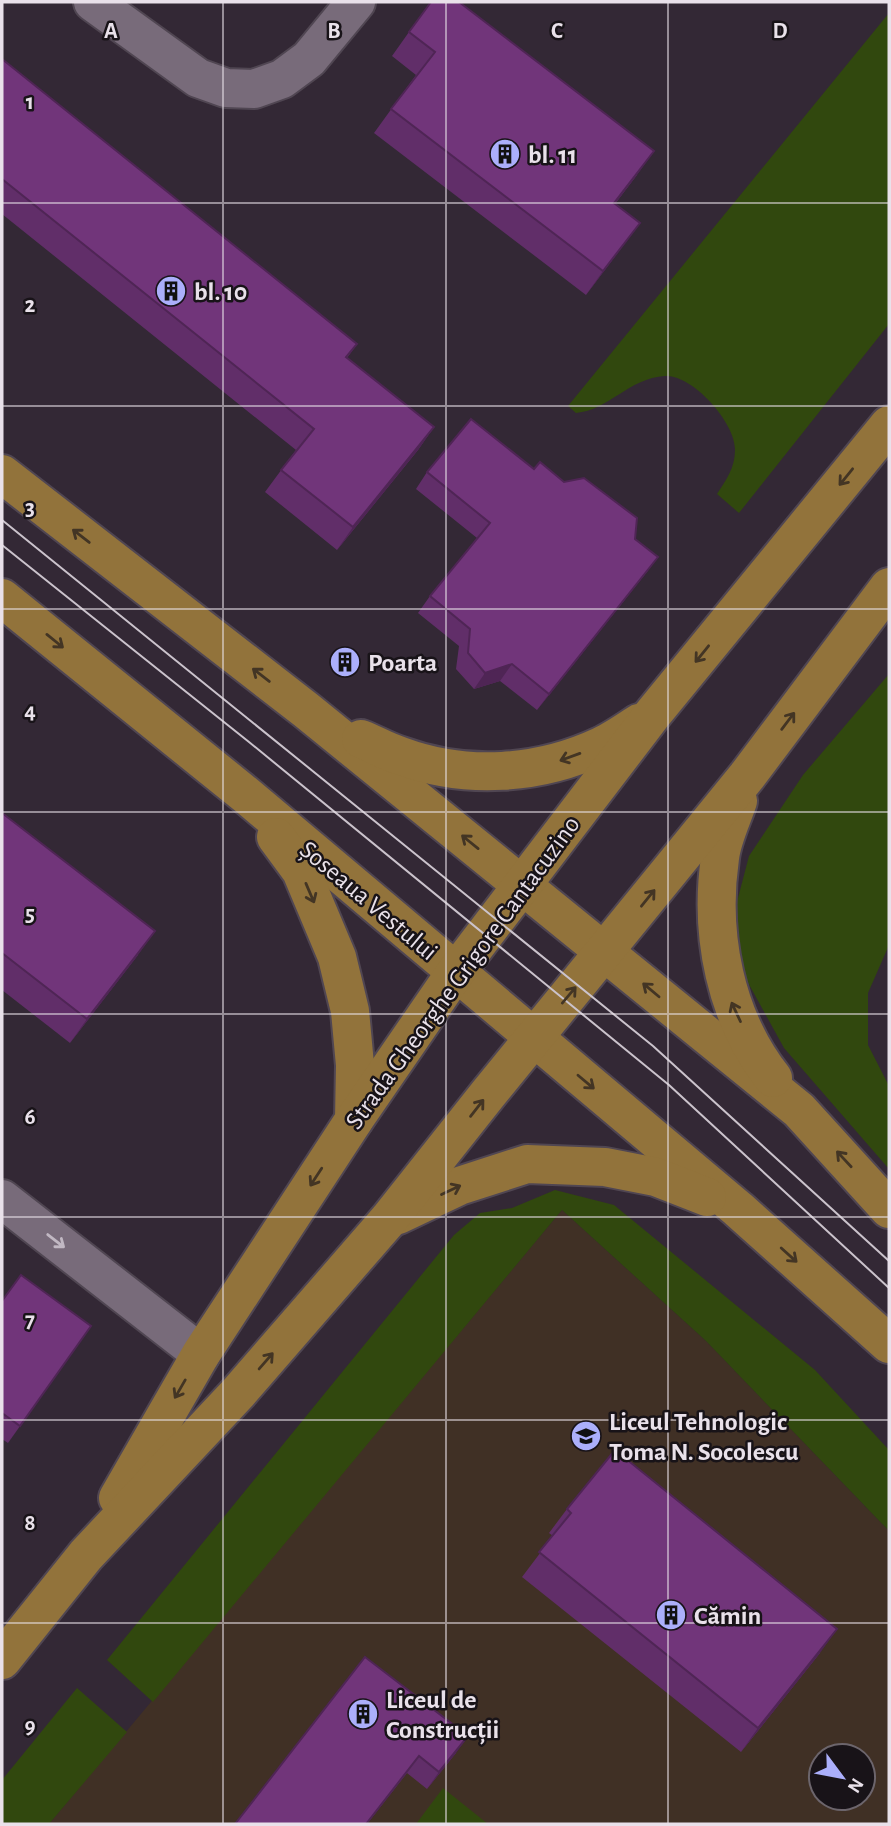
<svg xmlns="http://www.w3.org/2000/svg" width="891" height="1826" font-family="'Alegreya Sans',sans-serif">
<rect width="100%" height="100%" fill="#332835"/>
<path fill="#403025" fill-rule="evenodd" d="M562,1210L706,1341L889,1531V1824H49ZM821,1756H863V1798H821Z"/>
<g fill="#31480e">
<path d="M889,13V324L739,513L717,494C726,480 735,468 735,450C736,423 692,374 665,376C629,378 609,410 576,413L568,406Z"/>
<path d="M889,674V945L868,993V1045L889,1086V1169L784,1048L746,979L733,917L749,856L803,775Z"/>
<path d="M555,1190L614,1205L815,1370L889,1450V1531L706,1341L562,1210L153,1702L107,1660L454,1235L480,1213L512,1208Z"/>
<path d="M77,1688L127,1732L49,1824H2V1780Z"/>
<path d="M443,1788L488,1824H416Z"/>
</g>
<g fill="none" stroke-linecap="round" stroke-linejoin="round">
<g stroke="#504652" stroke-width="42">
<g id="minor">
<path d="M93,2L198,78L226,88L254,89L282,79L309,59L356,2"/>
<path d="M2,1199L201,1354"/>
</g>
</g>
<g stroke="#504652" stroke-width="42">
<g id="major">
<path d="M2,474L306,710L799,1110L889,1209"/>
<path d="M2,598L246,795L738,1209L889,1344"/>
<path d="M361,739C374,744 387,752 401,756C466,780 539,775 601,746C614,740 627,731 639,723"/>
<path d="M738,801C732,819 722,839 720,858C709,934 725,1017 773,1078"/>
<path d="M276,837L301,871L337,957L350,1011L355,1065L354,1120"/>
<path d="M398,1215L459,1186L527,1164L605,1167L656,1177L707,1197"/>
<path d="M118,1498L201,1354L354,1120L455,973L652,715L889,425"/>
<path d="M2,1660L86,1555L238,1393L389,1219L488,1094L747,776L889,587"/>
</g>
</g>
<use href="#minor" stroke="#786b7a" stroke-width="38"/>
<use href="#major" stroke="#92733b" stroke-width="38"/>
<g stroke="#cbc3cc" stroke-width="2">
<path d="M2,520L653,1046L889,1261"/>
<path d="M2,545L249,742L669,1085L889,1288"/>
</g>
</g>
<g fill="#612e69">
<path d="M409,32L637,175L615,204L640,223L586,295L374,133L416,75L392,56Z"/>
<path d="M2,59L357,344L347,358L434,427L418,450L337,550L265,492L296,450L2,214Z"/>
<path d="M534,469L635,539L658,557L646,573L537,710L500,681L474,689L456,669L459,646L418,613L430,596L477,538L416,489L427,472Z"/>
<path d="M2,813L138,955L70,1043L2,990Z"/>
<path d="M2,1301L91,1326L8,1443L2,1439Z"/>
<path d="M567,1509L820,1653L741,1752L522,1577L553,1536L549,1533Z"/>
<path d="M365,1657L456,1753L427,1789L407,1773L367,1824H235Z"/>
</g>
<g fill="#4f2555">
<path d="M654,151L637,175L597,227L614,203Z"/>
<path d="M640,223L586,295L603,271Z"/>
<path d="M434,427L418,450L337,550L353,527Z"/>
<path d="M658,557L646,573L537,710L549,694Z"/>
<path d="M512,664L500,681L474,689L485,673Z"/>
<path d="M155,931L138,955L70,1043L87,1019Z"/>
<path d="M837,1629L820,1653L741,1752L758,1728Z"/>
<path d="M468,1736L456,1753L427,1789L439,1772Z"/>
<path d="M419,1756L367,1824H366Z"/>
</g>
<g fill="#71357a" stroke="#4f2555" stroke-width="2">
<path d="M431,2H459L654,151L614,203L640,223L603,271L391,109L435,52L409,32Z"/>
<path d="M2,59L357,344L346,357L434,427L353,527L281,470L314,429L2,179Z"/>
<path d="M471,419L534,469L540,462L564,482L584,478L637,518L635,539L658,557L549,694L512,664L485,673L468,653L470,629L430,596L490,523L427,472Z"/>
<path d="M2,813L155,931L87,1019L2,953Z"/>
<path d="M21,1275L91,1326L20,1426L2,1413V1301Z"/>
<path d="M615,1450L837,1629L758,1728L539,1552L571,1513L567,1509Z"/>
<path d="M365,1657L468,1736L439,1772L419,1756L366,1824H235Z"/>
</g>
<defs><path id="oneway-shaft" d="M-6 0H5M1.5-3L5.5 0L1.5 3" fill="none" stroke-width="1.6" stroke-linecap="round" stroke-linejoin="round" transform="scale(1.75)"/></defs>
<g stroke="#433524">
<use href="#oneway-shaft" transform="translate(846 477) rotate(129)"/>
<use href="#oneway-shaft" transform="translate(81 536) rotate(-142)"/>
<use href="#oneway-shaft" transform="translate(55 641) rotate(39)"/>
<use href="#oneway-shaft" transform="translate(702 654) rotate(129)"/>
<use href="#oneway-shaft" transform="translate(261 675) rotate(-142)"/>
<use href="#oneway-shaft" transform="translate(788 721) rotate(-53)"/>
<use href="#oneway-shaft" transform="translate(570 757) rotate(160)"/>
<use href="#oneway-shaft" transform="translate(470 842) rotate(-141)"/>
<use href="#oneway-shaft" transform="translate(310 893) rotate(67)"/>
<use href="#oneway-shaft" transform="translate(648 898) rotate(-51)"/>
<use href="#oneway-shaft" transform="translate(651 990) rotate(-140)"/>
<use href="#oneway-shaft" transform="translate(569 995) rotate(-50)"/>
<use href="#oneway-shaft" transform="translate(736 1012) rotate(-115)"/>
<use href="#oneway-shaft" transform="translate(586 1082) rotate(40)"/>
<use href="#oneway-shaft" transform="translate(477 1108) rotate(-52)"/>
<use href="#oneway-shaft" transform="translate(844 1159) rotate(-133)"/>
<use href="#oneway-shaft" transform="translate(316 1177) rotate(123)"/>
<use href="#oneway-shaft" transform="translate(451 1190) rotate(-25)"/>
<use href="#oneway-shaft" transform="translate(789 1255) rotate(42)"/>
<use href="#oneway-shaft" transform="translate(266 1361) rotate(-49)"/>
<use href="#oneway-shaft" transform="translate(180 1389) rotate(120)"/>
</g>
<use stroke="#c1b8c3" href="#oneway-shaft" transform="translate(56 1241) rotate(38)"/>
<path fill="none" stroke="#e9e1ea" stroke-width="2" stroke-opacity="0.55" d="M223,2V1824M446,2V1824M668,2V1824M2,203H889M2,406H889M2,609H889M2,812H889M2,1014H889M2,1217H889M2,1420H889M2,1623H889"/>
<defs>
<g id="building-disc" transform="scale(1.575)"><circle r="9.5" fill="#abaffb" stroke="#181318"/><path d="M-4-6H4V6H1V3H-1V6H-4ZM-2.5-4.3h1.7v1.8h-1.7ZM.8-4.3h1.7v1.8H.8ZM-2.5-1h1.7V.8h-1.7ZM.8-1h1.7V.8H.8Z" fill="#111"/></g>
<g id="school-disc" transform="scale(1.575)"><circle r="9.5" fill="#abaffb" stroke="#181318"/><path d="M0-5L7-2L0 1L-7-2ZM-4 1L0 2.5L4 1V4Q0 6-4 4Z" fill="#111"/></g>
</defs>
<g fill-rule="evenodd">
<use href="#building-disc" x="505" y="154"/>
<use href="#building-disc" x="171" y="291"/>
<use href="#building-disc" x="345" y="662"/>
<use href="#school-disc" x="586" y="1436"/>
<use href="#building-disc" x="671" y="1615"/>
<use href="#building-disc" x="363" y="1714"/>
</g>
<g text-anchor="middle" stroke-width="5" stroke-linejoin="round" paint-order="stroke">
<g font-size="26" font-weight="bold" fill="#e9e1ea" stroke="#181318" text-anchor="start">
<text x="528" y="163">bl. 11</text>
<text x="194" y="300">bl. 10</text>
<text x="368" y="671">Poarta</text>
<text x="609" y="1430">Liceul Tehnologic<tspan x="609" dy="30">Toma N. Socolescu</tspan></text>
<text x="694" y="1624">Cămin</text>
<text x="386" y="1708">Liceul de<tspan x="386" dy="30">Construcții</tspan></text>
</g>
<g font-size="26" fill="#e9e1ea" stroke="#181318">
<text transform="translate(369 900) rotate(40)" y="9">Șoseaua Vestului</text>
<text transform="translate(462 972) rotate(-54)" y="9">Strada Gheorghe Grigore Cantacuzino</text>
</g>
</g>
<g font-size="23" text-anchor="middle" font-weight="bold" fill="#e9e1ea" stroke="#181318" stroke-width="5" stroke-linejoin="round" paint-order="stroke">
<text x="111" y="38">A</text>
<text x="334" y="38">B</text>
<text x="557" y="38">C</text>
<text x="780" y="38">D</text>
<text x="30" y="109">1</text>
<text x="30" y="312">2</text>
<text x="30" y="515">3</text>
<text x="30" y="718">4</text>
<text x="30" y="921">5</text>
<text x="30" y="1124">6</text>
<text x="30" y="1327">7</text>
<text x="30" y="1530">8</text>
<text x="30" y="1733">9</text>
</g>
<rect width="891" height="1826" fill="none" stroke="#e9e1ea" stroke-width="7"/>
<g transform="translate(842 1777) rotate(122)"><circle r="33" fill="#181318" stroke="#6c656c" stroke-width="2"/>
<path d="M0-5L12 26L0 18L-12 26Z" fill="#abaffb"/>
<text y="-10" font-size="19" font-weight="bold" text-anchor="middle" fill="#e9e1ea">N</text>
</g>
</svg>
